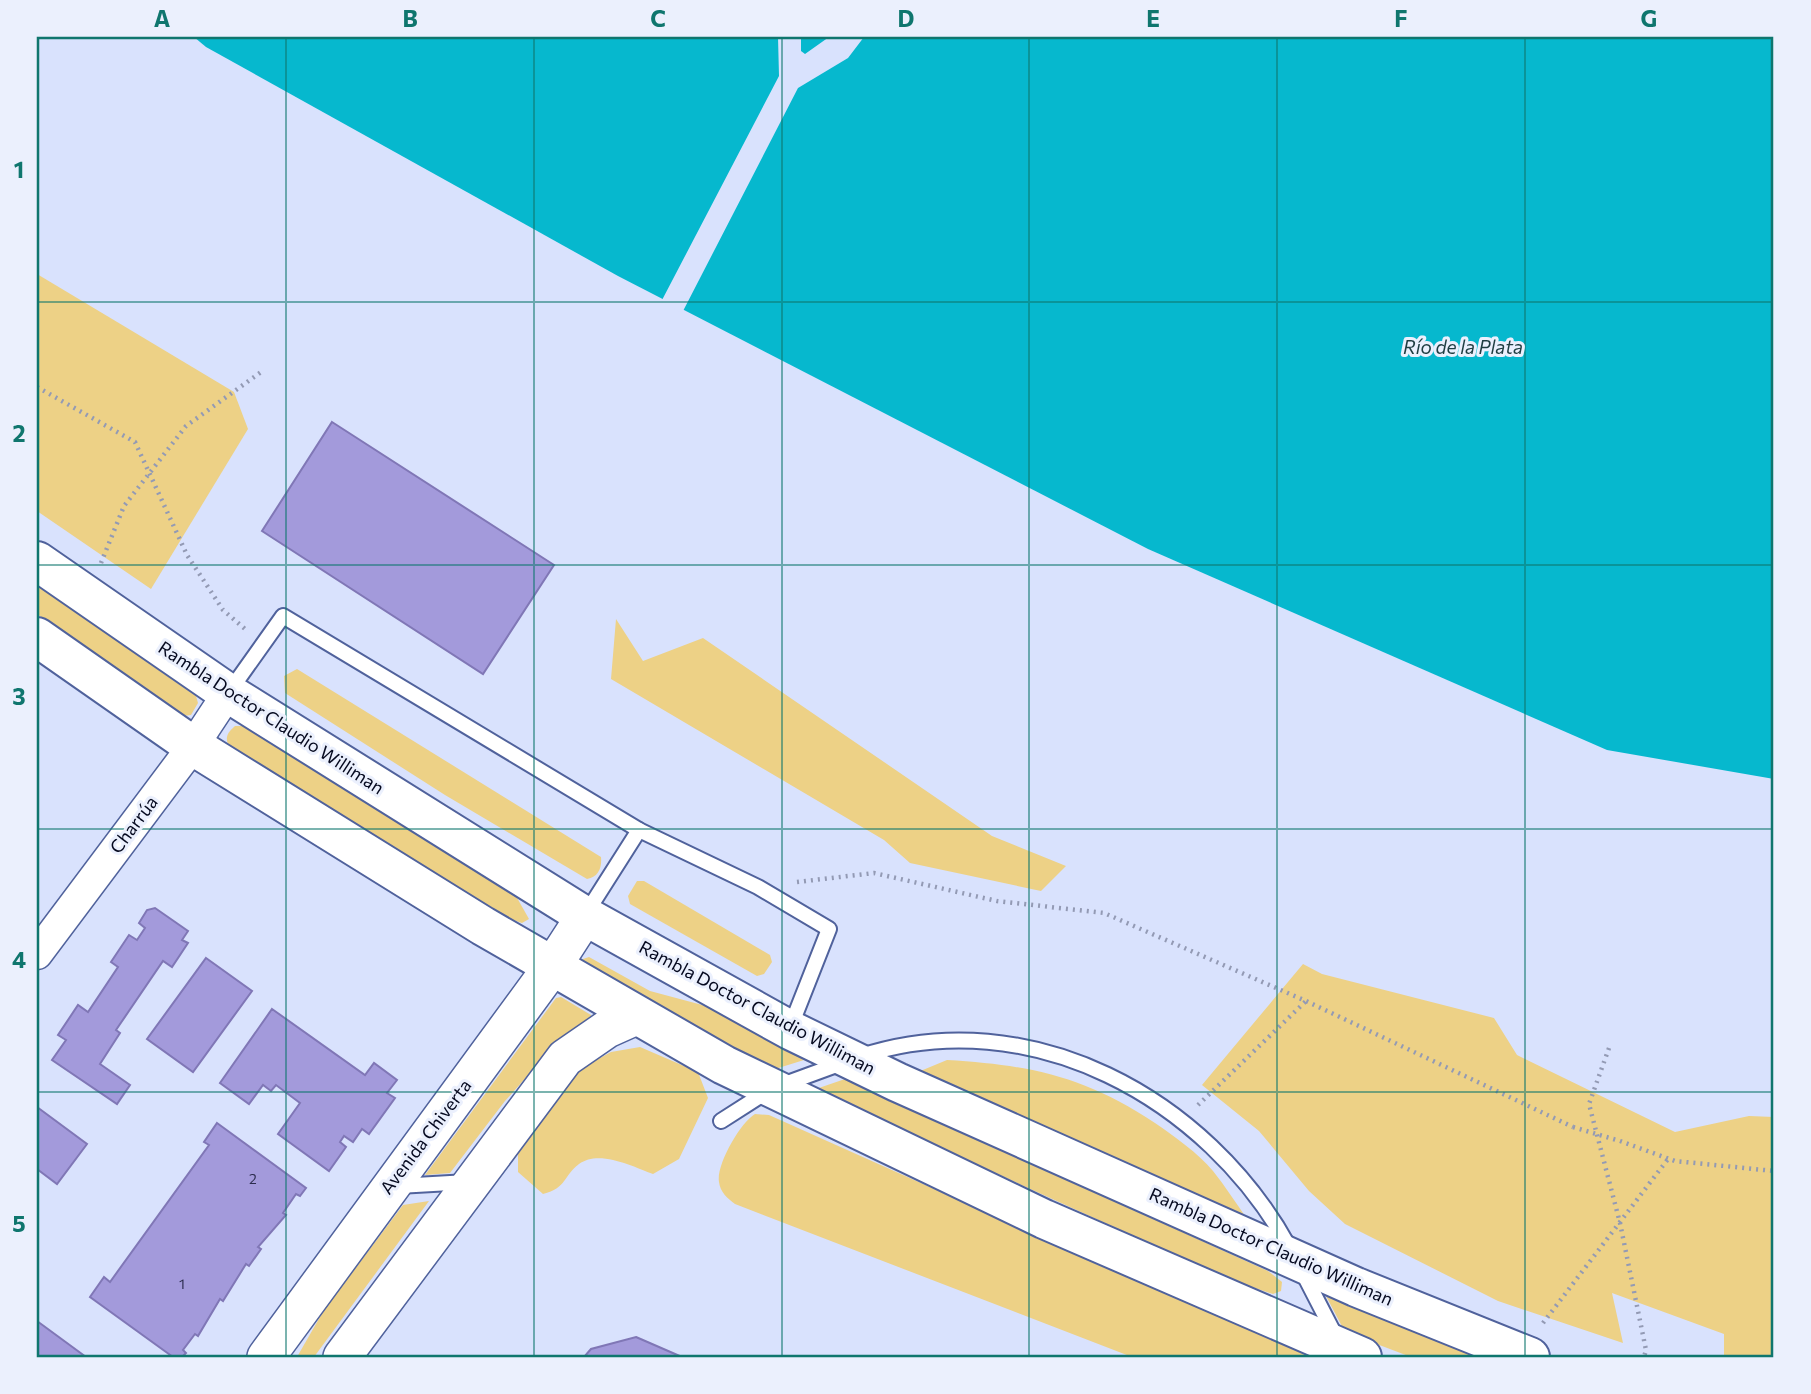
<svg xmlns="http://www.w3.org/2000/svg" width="1811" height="1394" font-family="Commissioner,sans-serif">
<rect width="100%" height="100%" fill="#d9e2fd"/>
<g fill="#edd186">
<path d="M37,274L234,392L248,429L151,589L37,511Z"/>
<path d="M37,585L196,696L198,703L191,715L183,716L37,614Z"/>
<path d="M616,619L643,661L703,638L992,836L1066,866L1041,891L910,863L884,840L611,679Z"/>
<path d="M297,669L601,857C602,867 599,877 587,879L445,795L285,693L284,676Z"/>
<path d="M235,726H243L516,896L529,919L522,923L501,916L230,748C224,738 227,733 235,726Z"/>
<path d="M637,881H644L770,955L772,962L764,974L757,976L630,904L628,896Z"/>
<path d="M589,957L650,991L706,1006L804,1060L772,1070L582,965L583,959Z"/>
<path d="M1303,964L1322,974L1494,1018L1517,1055L1675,1132L1749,1116L1774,1117V1357H1724V1334L1612,1293L1623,1343L1498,1301L1345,1224L1309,1191L1259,1131L1202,1085Z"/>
<path d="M561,997L591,1015V1021L554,1046L505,1101L450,1173L425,1175L556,998Z"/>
<path d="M640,1047L698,1072L708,1098L679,1159L653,1174C634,1167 599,1149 579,1164C563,1176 567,1188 543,1194L518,1172V1154L580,1069L611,1052Z"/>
<path d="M947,1060C1030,1065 1084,1076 1155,1123C1174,1136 1198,1153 1213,1171C1225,1186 1236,1203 1247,1219L918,1072Z"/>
<path d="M845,1079L1268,1271L1282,1282L1281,1291L1273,1294L1228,1279L813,1090Z"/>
<path d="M755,1114L769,1115L1310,1357H1132L735,1204C728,1199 720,1192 719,1182C716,1165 740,1123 755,1114Z"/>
<path d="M429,1201L314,1357H297L324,1310L403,1205Z"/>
<path d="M1326,1296L1476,1357H1411L1345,1332Z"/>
</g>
<path fill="#06b8ce" d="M194,37H1774V779L1607,750L1148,549L618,276L206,47Z"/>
<path fill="#d9e2fd" d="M778,37H801V51L805,54L829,37H864L848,58L798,88L682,313L661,302L779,76Z"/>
<g fill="#a39adb" stroke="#8077b6" stroke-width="2">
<path d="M332,422L554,565L483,674L262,531Z"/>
<path d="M155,908L188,931L182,940L188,943L172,967L163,961L116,1030L120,1033L100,1064L130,1085L117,1104L52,1060L66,1040L58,1035L78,1005L88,1012L118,967L111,962L129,935L137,940L145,928L139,923L147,910Z"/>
<path d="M206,958L252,991L193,1072L147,1039Z"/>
<path d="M272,1009L365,1075L374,1063L397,1080L387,1093L395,1098L369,1134L362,1129L353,1142L344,1136L340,1142L346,1147L329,1171L278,1134L300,1103L276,1085L271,1091L263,1085L249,1104L220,1083Z"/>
<path d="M37,1107L87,1144L57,1184L37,1169Z"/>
<path d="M217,1123L306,1188L300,1196L296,1194L283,1213L286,1215L258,1247L261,1249L249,1266L246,1264L223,1301L220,1299L198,1336L195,1334L183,1350L186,1353L182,1357H173L90,1297L104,1277L110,1282L209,1145L204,1142Z"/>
<path d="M37,1321L86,1357H37Z"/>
<path d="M636,1337L682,1357H584L591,1349Z"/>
</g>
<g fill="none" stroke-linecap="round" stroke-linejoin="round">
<g stroke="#50629c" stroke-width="18">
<g id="service">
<path d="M229,692L283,616L639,830L758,887L829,929L790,1028"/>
<path d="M585,915L639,830"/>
<path d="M861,1056C1030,1001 1207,1098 1289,1247"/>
<path d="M721,1121L771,1089L842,1063"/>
<path d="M398,1186L468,1182"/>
<path d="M1302,1271L1336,1337"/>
</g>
</g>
<g stroke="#50629c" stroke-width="33">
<path id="minor" d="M37,954L193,746L228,693"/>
</g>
<g stroke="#50629c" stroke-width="40">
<g id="tertiary">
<path d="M266,1357L552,967L585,916"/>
<path d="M342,1357L565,1058L607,1029L636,1016"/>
</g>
</g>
<g stroke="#50629c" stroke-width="42">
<g id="secondary">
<path d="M37,561L228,693L585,916L790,1030L897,1082L1356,1287L1530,1357"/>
<path d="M37,637L193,746L483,926L724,1065L1044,1219L1362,1357"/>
</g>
</g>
<g stroke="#939ab4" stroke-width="4.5" stroke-dasharray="2 5" stroke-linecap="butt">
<path d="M37,387L135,442L187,555L223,610L245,629"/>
<path d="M101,563L124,506L186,426L261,372"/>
<path d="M797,882L874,873L997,901L1104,913L1306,1001L1573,1127"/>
<path d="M1609,1048L1589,1104L1620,1223L1646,1350L1644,1357"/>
<path d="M1198,1105L1306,1001"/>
<path d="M1620,1141L1675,1161L1774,1171"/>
<path d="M1543,1323L1668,1159"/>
</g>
<use href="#service" stroke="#fff" stroke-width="14"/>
<use href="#minor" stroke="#fff" stroke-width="30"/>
<use href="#tertiary" stroke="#fff" stroke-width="37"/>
<use href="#secondary" stroke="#fff" stroke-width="38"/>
<path stroke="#939ab4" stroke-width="4.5" stroke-dasharray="2 5" stroke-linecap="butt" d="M1573,1127L1620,1141"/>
</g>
<path fill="none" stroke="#0f766e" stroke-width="2" stroke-opacity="0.55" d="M286,37V1357M534,37V1357M782,37V1357M1029,37V1357M1277,37V1357M1525,37V1357M37,302H1774M37,565H1774M37,829H1774M37,1092H1774"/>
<g text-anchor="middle" stroke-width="6" stroke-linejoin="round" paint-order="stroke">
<g font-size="14" fill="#2c2d4e">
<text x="253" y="1184">2</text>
<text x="182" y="1289">1</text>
</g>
<g font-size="18" fill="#05091f" stroke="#ebf0fd">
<text transform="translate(271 718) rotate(33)" y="6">Rambla Doctor Claudio Williman</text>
<text transform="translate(134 825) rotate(-53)" y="6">Charrúa</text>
<text transform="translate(757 1008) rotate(28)" y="6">Rambla Doctor Claudio Williman</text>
<text transform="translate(426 1137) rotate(-53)" y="6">Avenida Chiverta</text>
<text transform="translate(1271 1247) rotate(24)" y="6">Rambla Doctor Claudio Williman</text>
</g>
<g font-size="19" font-style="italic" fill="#1f3d42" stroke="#ebf0fd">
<text x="1463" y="354">Río de la Plata</text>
</g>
</g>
<rect width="1811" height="1394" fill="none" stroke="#ebf0fd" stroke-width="77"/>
<rect x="38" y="38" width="1734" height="1318" fill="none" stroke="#0f766e" stroke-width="2.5"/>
<g font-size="23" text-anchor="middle" font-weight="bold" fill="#0f766e">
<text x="162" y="27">A</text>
<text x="410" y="27">B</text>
<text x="658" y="27">C</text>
<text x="906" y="27">D</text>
<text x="1153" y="27">E</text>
<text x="1401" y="27">F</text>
<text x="1649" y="27">G</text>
<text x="19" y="178">1</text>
<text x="19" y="442">2</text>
<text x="19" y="705">3</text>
<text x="19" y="968">4</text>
<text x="19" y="1232">5</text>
</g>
</svg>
